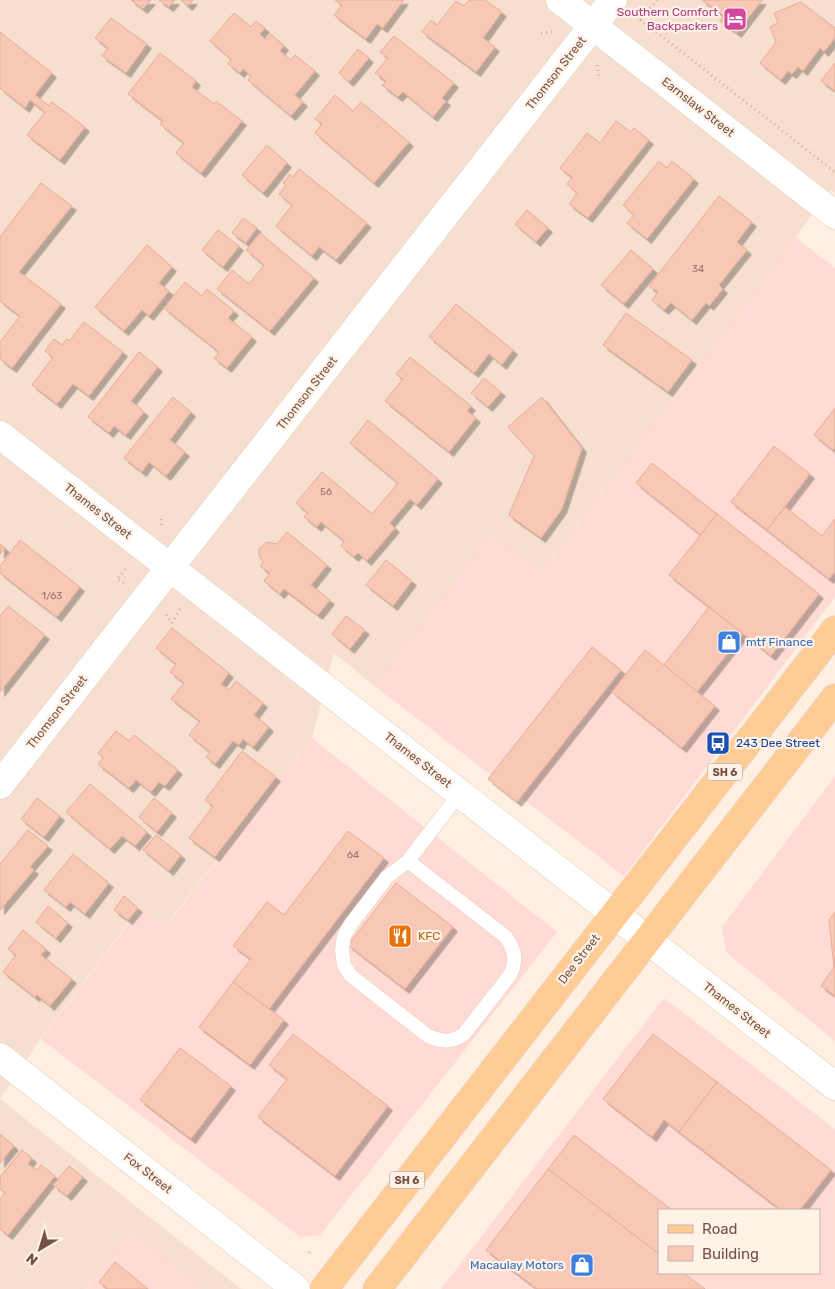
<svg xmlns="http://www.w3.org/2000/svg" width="835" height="1289" font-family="Rubik,sans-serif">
<defs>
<filter id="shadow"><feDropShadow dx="4.5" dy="4.5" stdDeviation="0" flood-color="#0004"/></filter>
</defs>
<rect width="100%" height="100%" fill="#feefe0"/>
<g fill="#f6dfce">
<path d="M0,0H835V193L831,190L541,573L491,534L373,685L334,653L312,738L165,926L140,907L41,1038L0,1099Z"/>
<path d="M0,1099L241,1289H203L130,1232L86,1289H0Z"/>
</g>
<g fill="#ffdbd3" fill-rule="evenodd">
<path d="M795,237L835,268V597L624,876L373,685L491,533L541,573Z"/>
<path d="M312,738L557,932L320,1235L300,1237L41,1039L141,907L166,926Z"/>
<path d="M835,776V1041L726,952L722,927Z"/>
<path d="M664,998L835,1129V1289H441ZM659,1210H819V1273H659Z"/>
<path d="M130,1232L203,1289H86Z"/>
</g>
<g fill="#f6c8b5" stroke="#eaab94" filter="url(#shadow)">
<path d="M131,0H151L143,9Z"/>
<path d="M159,0H175L169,7Z"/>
<path d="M181,0H193L188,6Z"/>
<path d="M335,0H404L383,28L377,24L366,39L334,15L342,5Z"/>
<path d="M469,0H485L502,12L483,38L495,47L476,72L422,32L431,20L437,25L456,1L464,6Z"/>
<path d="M702,0H762L737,33L720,21L724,16Z"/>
<path d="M801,2L835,28V38L824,52L820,48L803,71L798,67L792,74L788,71L781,80L760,63L776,42L770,27L778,23L774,13Z"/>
<path d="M234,13L251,27L256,21L265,28L260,34L266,40L271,34L284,46L280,51L291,60L295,55L315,71L295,95L303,102L291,116L248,80L251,76L243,69L240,73L228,64L231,59L210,41Z"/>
<path d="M111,18L147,44L126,73L102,56L108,48L95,38Z"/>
<path d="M0,32L52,73L35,95L49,106L52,102L85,127L60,160L27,135L45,112L30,100L25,108L0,88Z"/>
<path d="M394,36L454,83L442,98L446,101L433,117L403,92L398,97L382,85L386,81L375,73L388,58L380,52Z"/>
<path d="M358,49L369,58L349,82L339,73Z"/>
<path d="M160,53L196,81L192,87L214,104L216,101L242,121L201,173L176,153L184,143L160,124L163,121L128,94Z"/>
<path d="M835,63V91L821,81Z"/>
<path d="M335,95L353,111L361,102L409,142L374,183L315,133L322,124L315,119Z"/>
<path d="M616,121L631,132L634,128L649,140L588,218L569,204L577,193L567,184L572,177L560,168L587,133L600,143Z"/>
<path d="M267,145L287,163L263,193L242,175Z"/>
<path d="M659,161L667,168L672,161L694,179L647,239L627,223L634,215L623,205Z"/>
<path d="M299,169L367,223L336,260L319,247L312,256L276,226L292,205L279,194L286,185L283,183L290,174L293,177Z"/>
<path d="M41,183L72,206L19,272L61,304L12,368L0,359V342L20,316L0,301V237Z"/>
<path d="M719,196L752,222L737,242L747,250L719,285L723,289L709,306L706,303L692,320L671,303L664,310L652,300L658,292L649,286Z"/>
<path d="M527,210L548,228L536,242L515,224Z"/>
<path d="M243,218L257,228L246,243L232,233Z"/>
<path d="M218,230L239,246L223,267L202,250Z"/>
<path d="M260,233L314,278L270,331L217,289L232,270L249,284L264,265L246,250Z"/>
<path d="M147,245L172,267L159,283L169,291L149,316L142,310L124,331L95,307Z"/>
<path d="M631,250L653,269L624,304L601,285Z"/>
<path d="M185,282L202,296L207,289L234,311L228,318L252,337L227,368L214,358L219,352L164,308Z"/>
<path d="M456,304L513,350L502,365L489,354L474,373L429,337Z"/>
<path d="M626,313L692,360L668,392L603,345Z"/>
<path d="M84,322L123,352L89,396L73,384L57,404L32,385L53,357L45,351L54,339L62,345L67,339L69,341Z"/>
<path d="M139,352L158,367L131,401L144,412L126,435L114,426L109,433L88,417Z"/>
<path d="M410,357L471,406L467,411L476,418L449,452L385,401L403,379L396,374Z"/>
<path d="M484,378L501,392L488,407L471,393Z"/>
<path d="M173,397L191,412L170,440L185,452L166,476L149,462L142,472L124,458Z"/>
<path d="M542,397L582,448L562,509L541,538L509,515L534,456L508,427Z"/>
<path d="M835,408V448L833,450L814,435Z"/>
<path d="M368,420L438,479L417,505L410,499L390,523L395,528L367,561L358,553L354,557L341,546L344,541L321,522L317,527L304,517L308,513L296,503L322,472L372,514L398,483L350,443Z"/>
<path d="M774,446L810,474L767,530L731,502Z"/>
<path d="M652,463L717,514L701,535L636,483Z"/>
<path d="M785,507L822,536L835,519V572L829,579L767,530Z"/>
<path d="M717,514L819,594L771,656L669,575Z"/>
<path d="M287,532L327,565L311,585L330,600L318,615L284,589L280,594L264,581L270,573L260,566L263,562L259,556V549L267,542L277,544Z"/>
<path d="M20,540L80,587L57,617L0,573V566Z"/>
<path d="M0,544L5,548L0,554Z"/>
<path d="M386,560L412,581L393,606L366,585Z"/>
<path d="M8,606L45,635L0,692V616Z"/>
<path d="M709,607L743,634L697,692L664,665Z"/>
<path d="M346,616L365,630L350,649L332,634Z"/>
<path d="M172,628L229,673L221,684L229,690L236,681L263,703L254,715L269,727L253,747L243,739L239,745L233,741L215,764L206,757L210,752L189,735L200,721L171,699L184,683L170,672L176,664L156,648Z"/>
<path d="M592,647L621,670L517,802L488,779Z"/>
<path d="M645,650L715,706L682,748L612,692Z"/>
<path d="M116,731L129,741L134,735L178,770L165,786L159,782L151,792L136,780L129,788L98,764L103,758L98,753Z"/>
<path d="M242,751L276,777L215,857L189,838L213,806L205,800Z"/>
<path d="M90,784L147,832L135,846L122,836L110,849L66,812Z"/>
<path d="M37,798L60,816L44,837L21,819Z"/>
<path d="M154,798L172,813L157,832L139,817Z"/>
<path d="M28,830L48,846L30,867L34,870L0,910V864Z"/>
<path d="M348,831L384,858L269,1009L233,982L251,959L233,946L267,902L284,915Z"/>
<path d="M156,835L181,855L169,871L143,850Z"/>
<path d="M73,854L109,883L85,914L70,902L66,907L44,890Z"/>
<path d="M396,883L453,927L405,989L348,945Z"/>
<path d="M124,896L138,908L128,920L114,910Z"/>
<path d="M48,906L68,923L56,938L36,922Z"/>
<path d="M835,912V996L821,986L834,967L829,920Z"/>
<path d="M23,930L46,949L41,955L72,979L50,1006L37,995L35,997L3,972L16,955L8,949Z"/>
<path d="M233,982L284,1020L250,1065L199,1027Z"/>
<path d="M293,1034L388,1106L335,1176L258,1117L287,1079L269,1065Z"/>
<path d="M653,1034L717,1082L679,1132L664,1120L652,1137L603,1099Z"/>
<path d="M180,1048L231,1086L191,1139L140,1100Z"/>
<path d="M717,1082L831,1170L800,1210H781L679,1132Z"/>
<path d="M0,1134L14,1146L0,1163Z"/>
<path d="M574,1135L672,1210H659V1254L548,1169Z"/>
<path d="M22,1150L32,1158L28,1164L37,1170L41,1165L55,1176L8,1235L0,1229V1199L5,1193L0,1189V1177Z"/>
<path d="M69,1166L83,1177L67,1196L53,1185Z"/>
<path d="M548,1169L659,1254V1273H683L705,1289H537L486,1250Z"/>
<path d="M115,1262L148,1289H108L99,1282Z"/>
</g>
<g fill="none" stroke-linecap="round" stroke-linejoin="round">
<g stroke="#e5ccbe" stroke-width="15">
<path id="lane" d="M408,861L506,937C515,950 517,961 510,975L464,1034C451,1043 442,1042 428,1036L350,975L344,965L342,950L344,936L351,924L387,877L408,861L460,793"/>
</g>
<g stroke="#e5ccbe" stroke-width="29">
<g id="street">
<path d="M560,0L835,215"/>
<path d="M0,435L835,1086"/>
<path d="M0,785L613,0"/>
<path d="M0,1057L296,1289"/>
</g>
</g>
<g stroke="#dcd2cf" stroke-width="29">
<g id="primary">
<path d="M324,1289L835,630"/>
<path d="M377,1289L835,698"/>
</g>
</g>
<g stroke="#daab99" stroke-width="3" stroke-dasharray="1 4" stroke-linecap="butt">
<path d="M657,0L641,20L835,172"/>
<path d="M541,33L552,32"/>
<path d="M597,65L599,77"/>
<path d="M161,519L162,527"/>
<path d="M124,583L117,579L127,567"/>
<path d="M166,615L172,623L180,609"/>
<path d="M309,1253L311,1250"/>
</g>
<use href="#lane" stroke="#fff" stroke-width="14"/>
<use href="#street" stroke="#fff" stroke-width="28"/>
<use href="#primary" stroke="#ffcc96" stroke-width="28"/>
</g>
<defs>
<g id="hotel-square" transform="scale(1.25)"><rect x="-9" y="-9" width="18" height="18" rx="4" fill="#d1479c" stroke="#fff3e8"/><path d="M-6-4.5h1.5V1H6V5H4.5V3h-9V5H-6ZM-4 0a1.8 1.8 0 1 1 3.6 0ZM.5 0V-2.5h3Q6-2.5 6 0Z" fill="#fff"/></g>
<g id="shop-square" transform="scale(1.25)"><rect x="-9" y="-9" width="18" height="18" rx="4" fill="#3f7fe0" stroke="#fff3e8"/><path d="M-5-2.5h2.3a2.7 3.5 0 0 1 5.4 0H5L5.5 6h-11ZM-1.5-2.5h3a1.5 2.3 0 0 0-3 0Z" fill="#fff"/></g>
<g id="bus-square" transform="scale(1.25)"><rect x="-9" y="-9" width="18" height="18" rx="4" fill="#1a4fb4" stroke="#fff3e8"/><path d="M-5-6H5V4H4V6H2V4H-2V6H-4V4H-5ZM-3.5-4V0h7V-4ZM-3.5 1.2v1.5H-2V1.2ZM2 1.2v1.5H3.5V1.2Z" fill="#fff"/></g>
<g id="restaurant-square" transform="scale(1.25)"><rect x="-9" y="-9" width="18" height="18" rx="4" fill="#e8710a" stroke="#fff3e8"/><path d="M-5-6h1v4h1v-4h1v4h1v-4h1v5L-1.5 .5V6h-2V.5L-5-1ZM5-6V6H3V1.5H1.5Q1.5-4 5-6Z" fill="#fff"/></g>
</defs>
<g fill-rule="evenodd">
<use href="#hotel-square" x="735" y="19"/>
<use href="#shop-square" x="729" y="642"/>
<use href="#bus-square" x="718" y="743"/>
<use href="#restaurant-square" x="400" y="936"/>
<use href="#shop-square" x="582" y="1265"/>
</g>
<g text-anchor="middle" stroke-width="4.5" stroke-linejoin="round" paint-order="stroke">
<g font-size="10" fill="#976f61">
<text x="698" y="272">34</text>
<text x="326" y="495">56</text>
<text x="52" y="599">1/63</text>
<text x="353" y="858">64</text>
</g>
<g fill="#fff3e8" stroke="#a08276" stroke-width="1">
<rect x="707.5" y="763.5" width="35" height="17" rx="4"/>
<rect x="389.5" y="1171.5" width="35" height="17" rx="4"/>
</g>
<g font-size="11" font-weight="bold" fill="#775145">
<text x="725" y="776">SH 6</text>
<text x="407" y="1184">SH 6</text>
</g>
<g font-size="12" fill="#b23c85" stroke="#fff3e8" text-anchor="end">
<text x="718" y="16">Southern Comfort<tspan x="718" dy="14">Backpackers</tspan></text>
</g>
<g font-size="12" fill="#775145" stroke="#fff3e8">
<text transform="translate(556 73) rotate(-52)" y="4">Thomson Street</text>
<text transform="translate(698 107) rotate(38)" y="4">Earnslaw Street</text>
<text transform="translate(307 393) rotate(-52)" y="4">Thomson Street</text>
<text transform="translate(98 511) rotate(38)" y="4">Thames Street</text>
<text transform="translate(57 712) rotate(-52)" y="4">Thomson Street</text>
<text transform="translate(418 760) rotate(38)" y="4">Thames Street</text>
<text transform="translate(579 959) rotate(-52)" y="4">Dee Street</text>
<text transform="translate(737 1010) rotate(38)" y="4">Thames Street</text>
<text transform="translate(148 1173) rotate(38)" y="4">Fox Street</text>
</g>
<g font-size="12" fill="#366cbe" stroke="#fff3e8" text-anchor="start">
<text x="746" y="646">mtf Finance</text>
<text x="564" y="1269" text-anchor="end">Macaulay Motors</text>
</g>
<g font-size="12" fill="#164399" stroke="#fff3e8" text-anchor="start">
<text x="736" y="747">243 Dee Street</text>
</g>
<g font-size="12" fill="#c56008" stroke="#fff3e8" text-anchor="start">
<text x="418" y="940">KFC</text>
</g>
</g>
<rect x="658" y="1209" width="162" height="65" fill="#fff3e8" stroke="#c9b2a7"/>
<rect x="668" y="1225" width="25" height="8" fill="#ffcc96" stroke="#c9b2a7"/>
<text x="702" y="1234" font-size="15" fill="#775145">Road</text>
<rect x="668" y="1246" width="25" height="15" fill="#f6c8b5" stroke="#c9b2a7"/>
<text x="702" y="1259" font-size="15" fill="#775145">Building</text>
<g transform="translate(40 1249) rotate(218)" stroke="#fff3e8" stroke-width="4" paint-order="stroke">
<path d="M0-4L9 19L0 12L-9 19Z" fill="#775145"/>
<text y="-8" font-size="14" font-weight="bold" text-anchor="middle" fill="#775145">N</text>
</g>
</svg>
